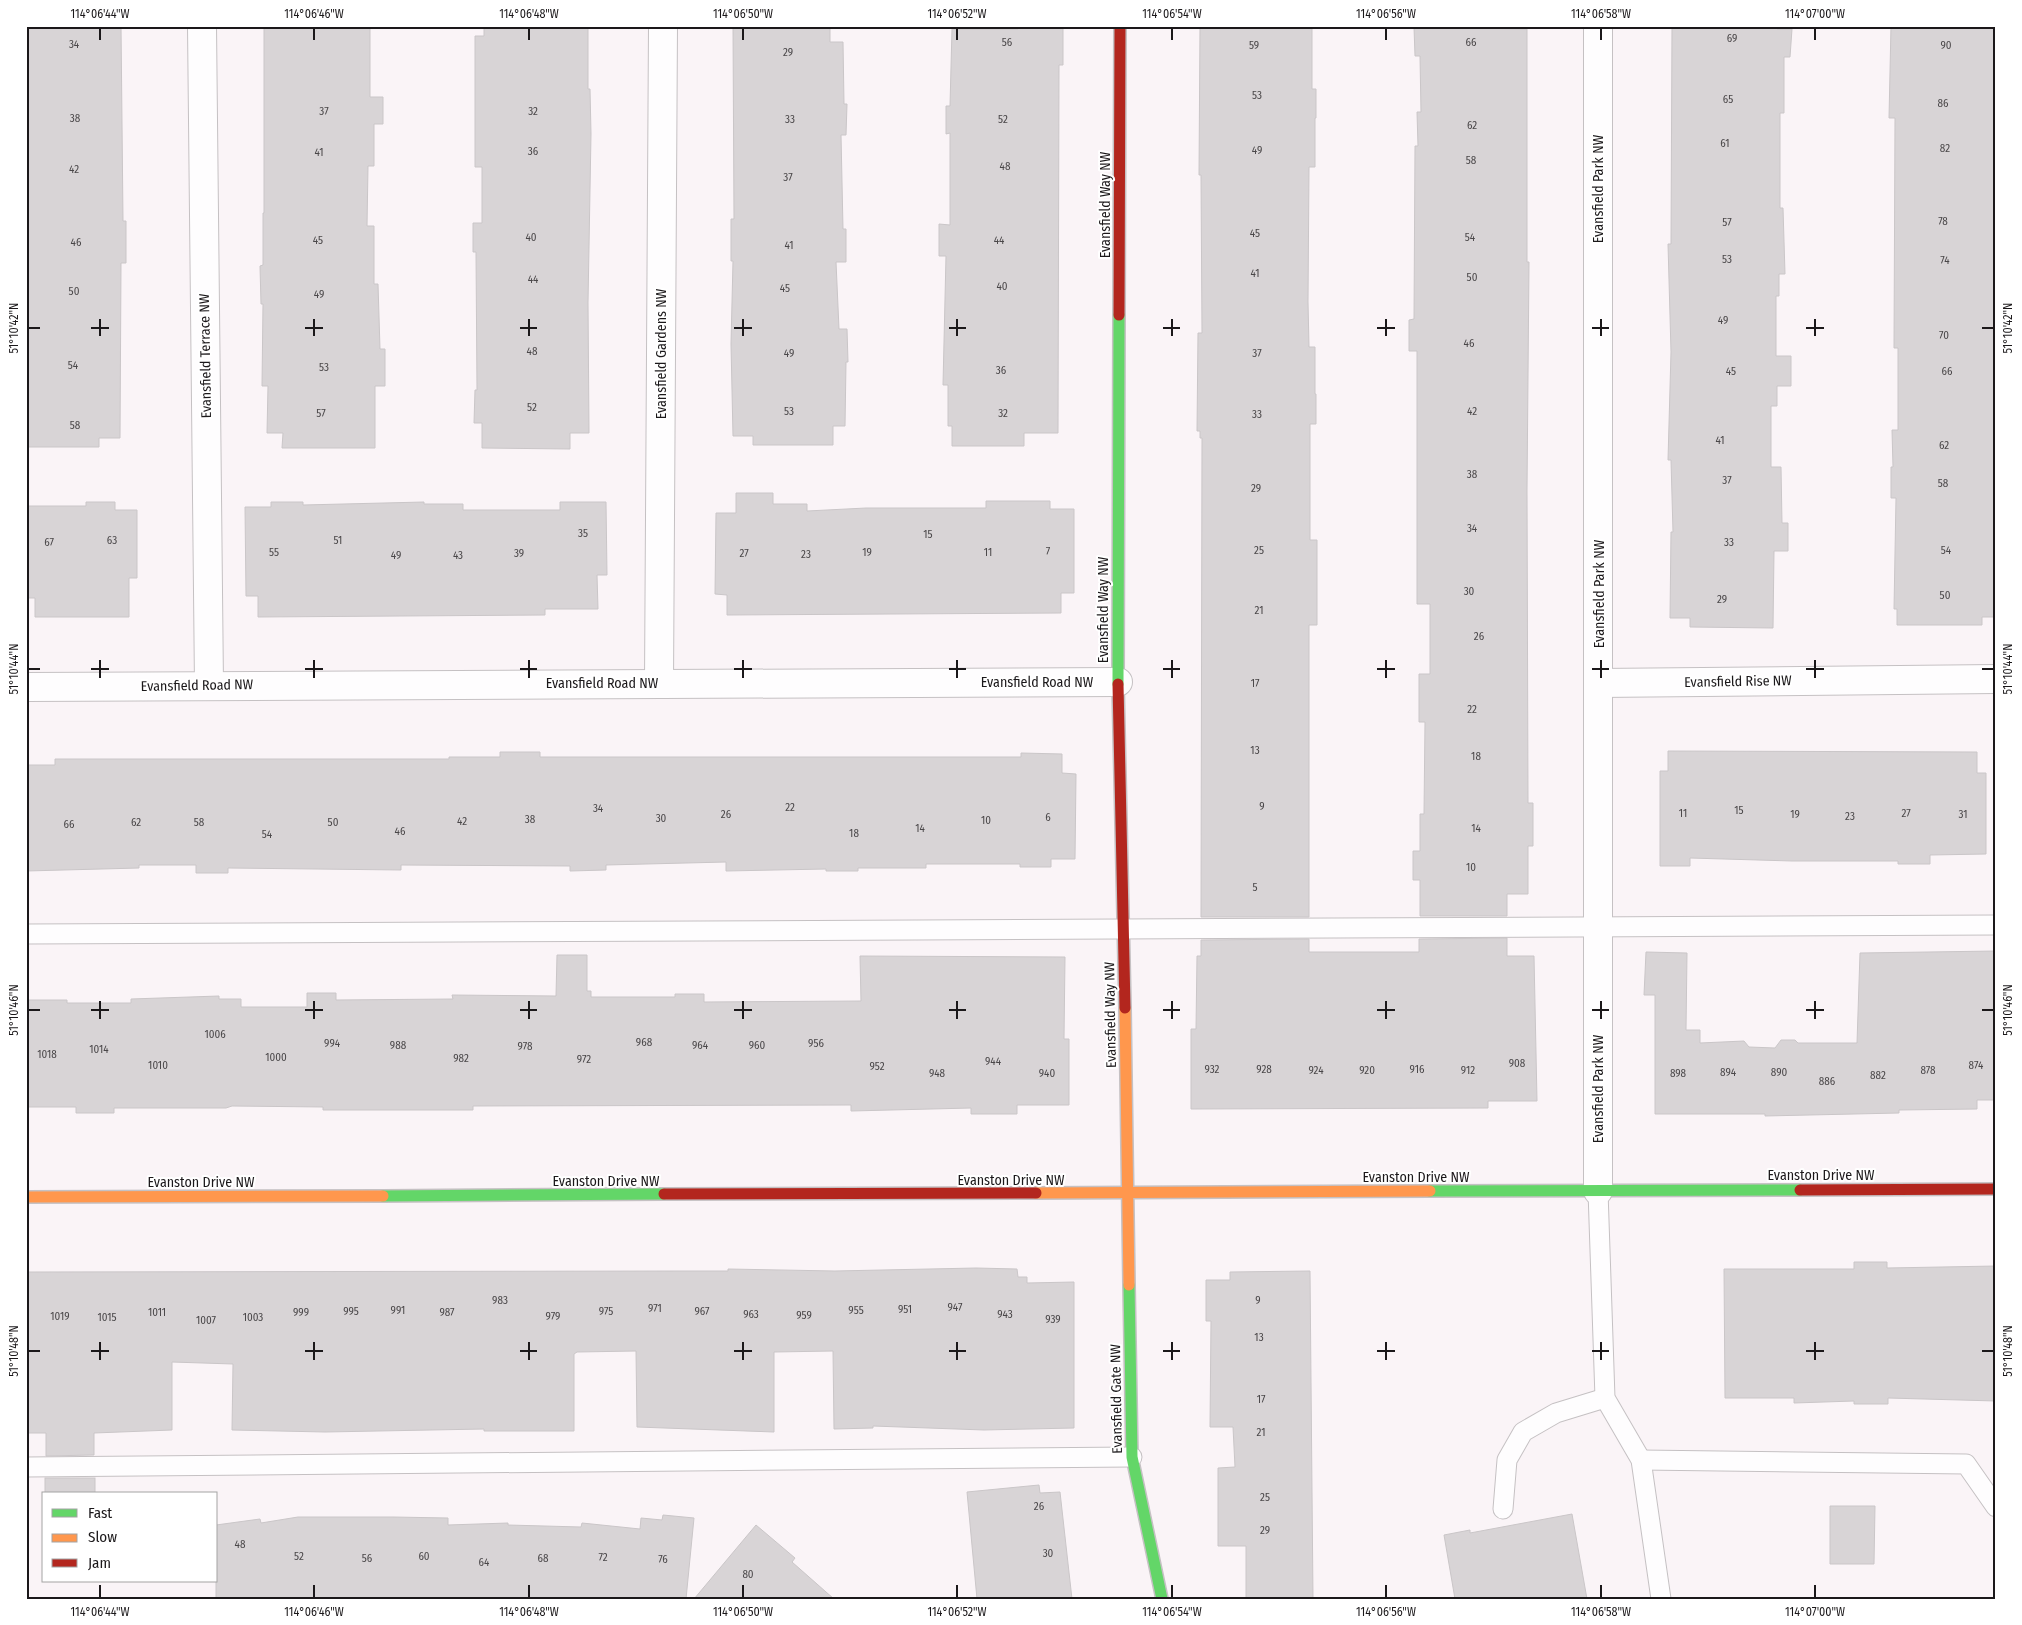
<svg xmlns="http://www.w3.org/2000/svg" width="2022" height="1625" font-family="'Fira Sans Condensed',sans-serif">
<rect width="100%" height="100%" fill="#faf4f7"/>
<g fill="#d8d4d6" stroke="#cac6c8">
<path d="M26,26H121L123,221H126V263H121L120,438H99V447H26Z"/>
<path d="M264,26H370V97H383V124H374V166H368L367,226H374V284H378L380,349H385V386H375V448H282L283,433H267L268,386H262L263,304H261L260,266L263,265V213H264Z"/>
<path d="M484,26H588V89H590L591,134L588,303L589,433H570V449L482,448V423H474L475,390H477L476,252H473V223H482V167H475V36H484Z"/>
<path d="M733,26H830V42H843L844,104H847L846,135H841L843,229H846V262H836L839,329H847L848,362H846L845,426H833V445H753V436H733L731,344L733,261H731V219H734Z"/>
<path d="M1018,26H1063V65H1059L1058,433H1024V446H952V426H948V385H943L946,256H939V224L950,225V133L946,134V106H950L952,29H1018Z"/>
<path d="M1200,26H1312V89H1316V118H1315V167H1309L1308,302L1309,347H1315V394H1316V424H1310V540H1317V625H1309V917H1201L1202,438H1200V431H1197L1198,333H1202L1201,175H1199Z"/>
<path d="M1672,26H1777V29H1792L1790,57H1784V113H1780V208H1783L1785,274H1779V296H1776V356H1791V386H1777V406H1771V467H1781L1782,523H1788V551H1774L1773,628L1690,627V618H1670L1671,532H1673L1671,460H1668L1671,352L1668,244H1671Z"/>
<path d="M1891,26H1996V617H1982V625H1897V609H1894L1896,498H1891V467H1893L1892,430H1898V348H1894L1895,118H1889Z"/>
<path d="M1414,27L1527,29V262H1529L1527,489L1528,803H1533V846H1528V894H1507V916H1420V880H1413V851H1420V814H1424L1425,722H1419V674H1430V604H1417V351H1409V320L1414,319L1415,146H1418L1417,112H1421L1420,56H1415Z"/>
<path d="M736,493H773V504H807V511L866,508H986V501H1050V509H1074V593H1061V613L727,615V595L715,594L716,513H736Z"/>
<path d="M86,502H115V510H137V578H129V617H35V598H26V506H86Z"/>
<path d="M271,502H303V505L424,502V504H463V510H560V502H606L607,575H597L598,609H545V615L258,617V596H246L245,507H271Z"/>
<path d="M1668,751L1977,752V773H1986V854L1930,855V864H1898V861H1792L1690,858V866H1660V771H1668Z"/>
<path d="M500,752H540V757H1021V753L1062,754V773L1076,774L1075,859H1051V867H1020V864H926V868H858V871H826V869L726,871V862L606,865V870L570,871V866L401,865V870L228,868V873H196V865H139V868L26,871V765H55V759H449V757H500Z"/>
<path d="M1507,938V956H1534L1537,1101H1488V1108L1191,1109V1029H1196L1197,956H1201V940L1309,939V952H1419V939Z"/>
<path d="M1996,951L1995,1100H1977V1109L1899,1110V1113L1765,1116V1114H1655V995H1644L1646,952L1687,953L1686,1030H1700V1043L1744,1041L1749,1047L1775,1048L1781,1040H1795L1798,1043H1857L1860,953Z"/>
<path d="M557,955H587V991H591V997H675V994H704V1002L861,1001L860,956L1065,957L1064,1039H1069V1105H1017V1114H971V1108L851,1111V1105L473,1106V1110H323V1107L232,1106L226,1108H114V1113H76V1107H26V1000H67V1003H131V999L219,996V999H241V1007H307V993H336V1000L453,999L452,995L556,996Z"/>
<path d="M1854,1262H1887V1268L1996,1266V1401L1888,1398V1404H1854V1401L1794,1403V1398H1725L1724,1269H1854Z"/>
<path d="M976,1268L1017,1269L1018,1277H1027V1283L1074,1282V1428L984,1430L873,1426V1428L834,1429L833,1351L774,1352V1432L637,1427L636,1351L577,1352L574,1354V1431H484V1429L325,1432L232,1430L233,1364L172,1362V1430L94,1433V1455L46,1456V1433H26V1272L682,1271H728V1269L835,1271Z"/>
<path d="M1310,1271L1313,1599H1246V1546H1218V1468L1235,1467L1233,1427H1210L1211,1321H1206V1280H1230V1272Z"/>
<rect x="45" y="1478" width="50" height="16"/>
<path d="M1039,1485L1040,1493L1060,1492L1072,1599H977L967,1492Z"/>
<path d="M1830,1506H1875L1874,1564H1830Z"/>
<path d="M1572,1514L1587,1599H1455L1444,1535L1470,1530V1533Z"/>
<path d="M663,1515L694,1518L686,1599H216V1525L260,1519L261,1523L298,1517H393L448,1518V1525L508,1523V1525L581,1527L582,1523L640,1529L641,1518L662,1520Z"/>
<path d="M756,1525L795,1558L792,1562L834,1599H694Z"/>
</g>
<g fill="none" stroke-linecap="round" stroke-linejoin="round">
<g stroke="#c5c1c3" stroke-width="21">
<g id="lane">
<path d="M26,934L1996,925"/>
<path d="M1598,1191L1605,1398L1641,1460L1661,1599"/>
<path d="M1641,1460L1966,1464L1996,1507"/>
<path d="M26,1467L1132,1457"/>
<path d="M1503,1509L1507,1460L1523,1432L1556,1413L1605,1398"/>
</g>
</g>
<g stroke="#c5c1c3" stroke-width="30">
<g id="street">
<path d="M202,26L209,685"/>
<path d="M1598,26V1191"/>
<path d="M659,682L663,26"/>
<path d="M1599,683L1996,679"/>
<path d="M26,687L1118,682"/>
</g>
</g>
<g stroke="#c5c1c3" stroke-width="14">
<g id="fast">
<path d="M1118,684L1119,315"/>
<path d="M1430,1191L1800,1190"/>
<path d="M383,1196L664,1194"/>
<path d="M1129,1285L1132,1457L1162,1599"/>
</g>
</g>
<g stroke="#c5c1c3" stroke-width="14">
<g id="slow">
<path d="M1125,1008L1129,1285"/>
<path d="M1036,1193L1430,1191"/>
<path d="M26,1197L383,1196"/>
</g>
</g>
<g stroke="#c5c1c3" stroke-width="14">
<g id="jam">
<path d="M1119,315L1120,26"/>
<path d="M1118,684L1125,1008"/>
<path d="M1800,1190L1996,1189"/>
<path d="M664,1194L1036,1193"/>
</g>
</g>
<use href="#lane" stroke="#fefdfe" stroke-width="19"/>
<use href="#street" stroke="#fefdfe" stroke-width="28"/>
<use href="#fast" stroke="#63d668" stroke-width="11"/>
<use href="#slow" stroke="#ff974d" stroke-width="11"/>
<use href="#jam" stroke="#b3261e" stroke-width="11"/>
</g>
<path fill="none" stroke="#1b181a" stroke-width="2" d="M100,28V40M314,28V40M529,28V40M743,28V40M957,28V40M1172,28V40M1386,28V40M1601,28V40M1815,28V40M100,319V336M314,319V336M529,319V336M743,319V336M957,319V336M1172,319V336M1386,319V336M1601,319V336M1815,319V336M28,328H40M91,328H109M305,328H323M520,328H537M734,328H752M949,328H966M1163,328H1180M1377,328H1395M1592,328H1609M1806,328H1824M1982,328H1994M100,660V678M314,660V678M529,660V678M743,660V678M957,660V678M1172,660V678M1386,660V678M1601,660V678M1815,660V678M28,669H40M91,669H109M305,669H323M520,669H537M734,669H752M949,669H966M1163,669H1180M1377,669H1395M1592,669H1609M1806,669H1824M1982,669H1994M100,1001V1019M314,1001V1019M529,1001V1019M743,1001V1019M957,1001V1019M1172,1001V1019M1386,1001V1019M1601,1001V1019M1815,1001V1019M28,1010H40M91,1010H109M305,1010H323M520,1010H537M734,1010H752M949,1010H966M1163,1010H1180M1377,1010H1395M1592,1010H1609M1806,1010H1824M1982,1010H1994M100,1342V1360M314,1342V1360M529,1342V1360M743,1342V1360M957,1342V1360M1172,1342V1360M1386,1342V1360M1601,1342V1360M1815,1342V1360M28,1351H40M91,1351H109M305,1351H323M520,1351H537M734,1351H752M949,1351H966M1163,1351H1180M1377,1351H1395M1592,1351H1609M1806,1351H1824M1982,1351H1994M100,1585V1598M314,1585V1598M529,1585V1598M743,1585V1598M957,1585V1598M1172,1585V1598M1386,1585V1598M1601,1585V1598M1815,1585V1598"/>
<g text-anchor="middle" stroke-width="4" stroke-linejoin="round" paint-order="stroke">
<g font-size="11" fill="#4a4749">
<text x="1732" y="42">69</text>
<text x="1007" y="46">56</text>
<text x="1471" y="46">66</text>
<text x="74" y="48">34</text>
<text x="1254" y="49">59</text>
<text x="1946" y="49">90</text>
<text x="788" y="56">29</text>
<text x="1257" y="99">53</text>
<text x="1728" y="103">65</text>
<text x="1943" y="107">86</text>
<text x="324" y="115">37</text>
<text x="533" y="115">32</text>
<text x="75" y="122">38</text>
<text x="790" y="123">33</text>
<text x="1003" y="123">52</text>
<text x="1472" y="129">62</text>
<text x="1725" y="147">61</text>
<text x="1945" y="152">82</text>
<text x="1257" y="154">49</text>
<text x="533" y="155">36</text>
<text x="319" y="156">41</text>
<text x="1471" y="164">58</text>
<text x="1005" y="170">48</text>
<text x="74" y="173">42</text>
<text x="788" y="181">37</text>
<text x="1943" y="225">78</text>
<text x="1727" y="226">57</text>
<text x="1255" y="237">45</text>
<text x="531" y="241">40</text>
<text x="1470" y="241">54</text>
<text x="318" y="244">45</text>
<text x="999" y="244">44</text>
<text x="76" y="246">46</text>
<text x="789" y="249">41</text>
<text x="1727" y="263">53</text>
<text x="1945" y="264">74</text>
<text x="1255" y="277">41</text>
<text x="1472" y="281">50</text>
<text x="533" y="283">44</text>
<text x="1002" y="290">40</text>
<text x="785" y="292">45</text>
<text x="74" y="295">50</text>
<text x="319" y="298">49</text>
<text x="1723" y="324">49</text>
<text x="1944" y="339">70</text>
<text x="1469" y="347">46</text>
<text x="532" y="355">48</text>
<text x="789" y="357">49</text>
<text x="1257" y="357">37</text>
<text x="73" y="369">54</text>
<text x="324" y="371">53</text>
<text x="1001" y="374">36</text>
<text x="1731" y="375">45</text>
<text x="1947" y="375">66</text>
<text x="532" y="411">52</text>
<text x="789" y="415">53</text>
<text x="1472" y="415">42</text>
<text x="321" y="417">57</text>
<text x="1003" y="417">32</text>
<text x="1257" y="418">33</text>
<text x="75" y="429">58</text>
<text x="1720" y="444">41</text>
<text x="1944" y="449">62</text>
<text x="1472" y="478">38</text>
<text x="1727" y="484">37</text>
<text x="1943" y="487">58</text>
<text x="1256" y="492">29</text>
<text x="1472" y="532">34</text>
<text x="583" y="537">35</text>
<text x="928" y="538">15</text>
<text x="112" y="544">63</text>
<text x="338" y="544">51</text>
<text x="49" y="546">67</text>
<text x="1729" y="546">33</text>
<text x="1259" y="554">25</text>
<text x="1946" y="554">54</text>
<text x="1048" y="555">7</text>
<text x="274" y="556">55</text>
<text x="867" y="556">19</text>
<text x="988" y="556">11</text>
<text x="519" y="557">39</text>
<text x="744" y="557">27</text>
<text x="806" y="558">23</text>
<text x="396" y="559">49</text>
<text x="458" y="559">43</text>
<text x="1469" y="595">30</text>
<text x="1945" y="599">50</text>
<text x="1722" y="603">29</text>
<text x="1259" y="614">21</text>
<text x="1479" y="640">26</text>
<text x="1255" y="687">17</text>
<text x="1472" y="713">22</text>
<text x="1255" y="754">13</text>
<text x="1476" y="760">18</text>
<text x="1262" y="810">9</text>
<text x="790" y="811">22</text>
<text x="598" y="812">34</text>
<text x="1739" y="814">15</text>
<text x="1683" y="817">11</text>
<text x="1906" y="817">27</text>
<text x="726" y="818">26</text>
<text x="1795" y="818">19</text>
<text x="1963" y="818">31</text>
<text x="1850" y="820">23</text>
<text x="1048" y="821">6</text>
<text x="661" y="822">30</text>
<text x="530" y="823">38</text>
<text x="986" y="824">10</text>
<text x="462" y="825">42</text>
<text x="136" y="826">62</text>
<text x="199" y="826">58</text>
<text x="333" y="826">50</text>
<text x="69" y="828">66</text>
<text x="920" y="832">14</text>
<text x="1476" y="832">14</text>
<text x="400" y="835">46</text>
<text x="854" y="837">18</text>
<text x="267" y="838">54</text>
<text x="1471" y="871">10</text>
<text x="1255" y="891">5</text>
<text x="215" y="1038">1006</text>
<text x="644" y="1046">968</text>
<text x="332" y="1047">994</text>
<text x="816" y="1047">956</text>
<text x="398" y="1049">988</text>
<text x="700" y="1049">964</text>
<text x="757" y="1049">960</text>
<text x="525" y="1050">978</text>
<text x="99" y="1053">1014</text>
<text x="47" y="1058">1018</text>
<text x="276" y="1061">1000</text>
<text x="461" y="1062">982</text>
<text x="584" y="1063">972</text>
<text x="993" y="1065">944</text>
<text x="1517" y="1067">908</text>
<text x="158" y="1069">1010</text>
<text x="1976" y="1069">874</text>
<text x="877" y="1070">952</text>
<text x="1212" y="1073">932</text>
<text x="1264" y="1073">928</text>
<text x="1417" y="1073">916</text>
<text x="1316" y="1074">924</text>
<text x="1367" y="1074">920</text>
<text x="1468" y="1074">912</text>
<text x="1928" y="1074">878</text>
<text x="1728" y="1076">894</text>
<text x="1779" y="1076">890</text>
<text x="937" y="1077">948</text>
<text x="1047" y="1077">940</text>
<text x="1678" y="1077">898</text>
<text x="1878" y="1079">882</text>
<text x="1827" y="1085">886</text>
<text x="500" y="1304">983</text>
<text x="1258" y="1304">9</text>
<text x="955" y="1311">947</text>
<text x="655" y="1312">971</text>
<text x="905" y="1313">951</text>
<text x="398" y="1314">991</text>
<text x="856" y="1314">955</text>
<text x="351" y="1315">995</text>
<text x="606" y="1315">975</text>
<text x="702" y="1315">967</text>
<text x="157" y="1316">1011</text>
<text x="301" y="1316">999</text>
<text x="447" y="1316">987</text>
<text x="751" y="1318">963</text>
<text x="1005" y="1318">943</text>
<text x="804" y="1319">959</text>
<text x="60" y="1320">1019</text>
<text x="553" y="1320">979</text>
<text x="107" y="1321">1015</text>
<text x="253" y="1321">1003</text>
<text x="1053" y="1323">939</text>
<text x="206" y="1324">1007</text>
<text x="1259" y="1341">13</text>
<text x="1261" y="1403">17</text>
<text x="1261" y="1436">21</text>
<text x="1265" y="1501">25</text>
<text x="1039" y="1510">26</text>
<text x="1265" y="1534">29</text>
<text x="240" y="1548">48</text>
<text x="1048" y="1557">30</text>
<text x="299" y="1560">52</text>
<text x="424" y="1560">60</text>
<text x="603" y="1561">72</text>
<text x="367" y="1562">56</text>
<text x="543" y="1562">68</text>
<text x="663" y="1563">76</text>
<text x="484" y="1566">64</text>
<text x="748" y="1578">80</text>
</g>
<g font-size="14" fill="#1b181a" stroke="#fff">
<text transform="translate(1598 189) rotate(-90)" y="5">Evansfield Park NW</text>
<text transform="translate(1105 205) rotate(-90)" y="5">Evansfield Way NW</text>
<text transform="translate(661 354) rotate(-90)" y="5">Evansfield Gardens NW</text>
<text transform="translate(205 356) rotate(-91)" y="5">Evansfield Terrace NW</text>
<text transform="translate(1599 594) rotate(-90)" y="5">Evansfield Park NW</text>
<text transform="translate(1103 610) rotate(-90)" y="5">Evansfield Way NW</text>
<text transform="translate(1738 681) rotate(-1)" y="5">Evansfield Rise NW</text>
<text x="1037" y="687">Evansfield Road NW</text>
<text x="602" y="688">Evansfield Road NW</text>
<text transform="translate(197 685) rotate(-1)" y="5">Evansfield Road NW</text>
<text transform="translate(1110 1015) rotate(-91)" y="5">Evansfield Way NW</text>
<text transform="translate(1598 1089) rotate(-90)" y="5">Evansfield Park NW</text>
<text x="1821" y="1180">Evanston Drive NW</text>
<text x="1416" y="1182">Evanston Drive NW</text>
<text x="1011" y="1185">Evanston Drive NW</text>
<text x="606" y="1186">Evanston Drive NW</text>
<text x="201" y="1187">Evanston Drive NW</text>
<text transform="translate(1116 1399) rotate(-91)" y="5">Evansfield Gate NW</text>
</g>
</g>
<rect width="2022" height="1625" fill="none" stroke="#ffffff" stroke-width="55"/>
<rect x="42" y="1492" width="175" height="90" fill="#ffffff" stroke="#a4a3a3"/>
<rect x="52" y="1509" width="25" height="8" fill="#63d668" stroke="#a4a3a3"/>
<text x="88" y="1518" font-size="15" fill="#1b181a">Fast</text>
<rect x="52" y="1534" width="25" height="8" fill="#ff974d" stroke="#a4a3a3"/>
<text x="88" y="1542" font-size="15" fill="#1b181a">Slow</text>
<rect x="52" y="1559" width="25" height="8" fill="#b3261e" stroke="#a4a3a3"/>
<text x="88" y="1568" font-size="15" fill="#1b181a">Jam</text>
<rect x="28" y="28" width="1966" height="1570" fill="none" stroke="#1b181a" stroke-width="2"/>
<g font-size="12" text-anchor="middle" fill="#1b181a">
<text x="100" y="18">114°06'44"W</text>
<text x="314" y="18">114°06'46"W</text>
<text x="529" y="18">114°06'48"W</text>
<text x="743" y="18">114°06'50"W</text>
<text x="957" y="18">114°06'52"W</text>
<text x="1172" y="18">114°06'54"W</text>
<text x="1386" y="18">114°06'56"W</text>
<text x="1601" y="18">114°06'58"W</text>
<text x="1815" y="18">114°07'00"W</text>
<text transform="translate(2008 328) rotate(-90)" y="4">51°10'42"N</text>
<text transform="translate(14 328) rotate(-90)" y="4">51°10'42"N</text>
<text transform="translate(2008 669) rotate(-90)" y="4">51°10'44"N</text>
<text transform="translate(14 669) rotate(-90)" y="4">51°10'44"N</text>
<text transform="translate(2008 1010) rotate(-90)" y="4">51°10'46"N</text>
<text transform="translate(14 1010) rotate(-90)" y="4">51°10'46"N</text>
<text transform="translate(14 1351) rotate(-90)" y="4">51°10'48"N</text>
<text transform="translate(2008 1351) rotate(-90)" y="4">51°10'48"N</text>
<text x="100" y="1616">114°06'44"W</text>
<text x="314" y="1616">114°06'46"W</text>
<text x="529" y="1616">114°06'48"W</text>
<text x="743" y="1616">114°06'50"W</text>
<text x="957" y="1616">114°06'52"W</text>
<text x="1172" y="1616">114°06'54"W</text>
<text x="1386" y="1616">114°06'56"W</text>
<text x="1601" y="1616">114°06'58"W</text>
<text x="1815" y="1616">114°07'00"W</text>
</g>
</svg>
